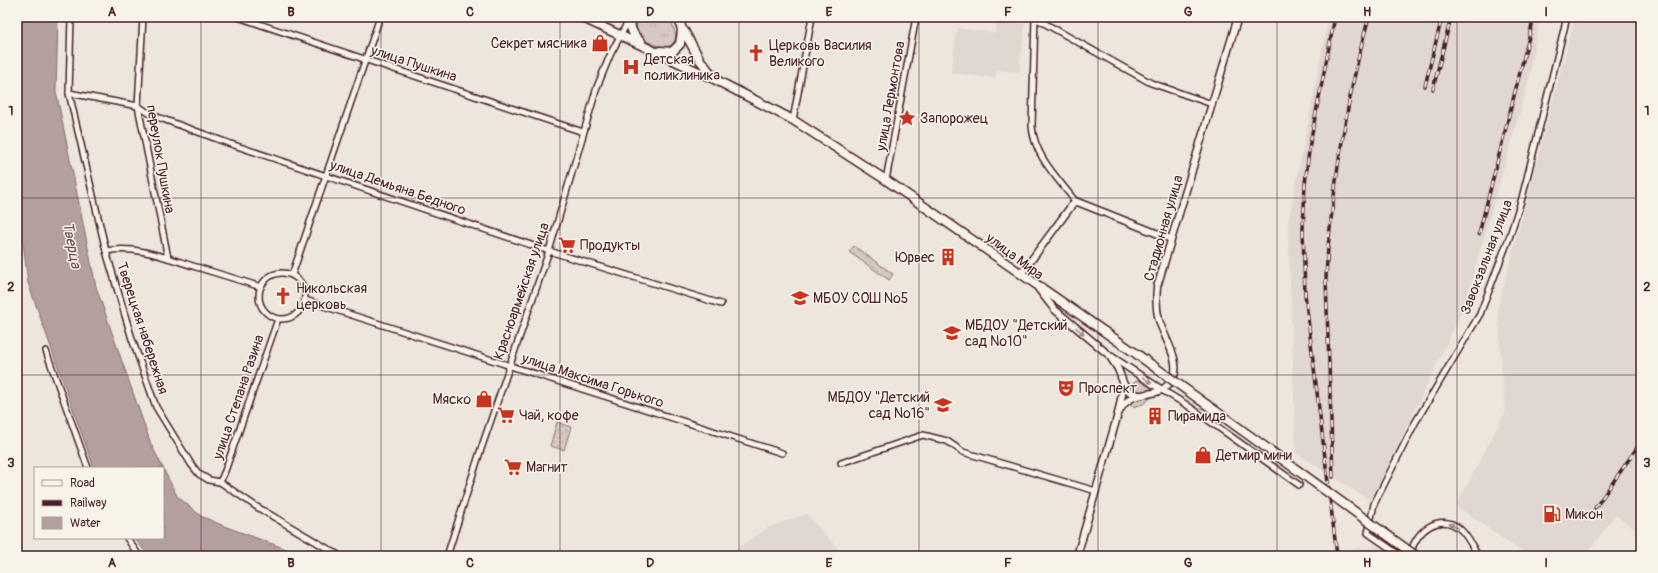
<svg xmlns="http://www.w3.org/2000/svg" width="1658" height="573" font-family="Pangolin,sans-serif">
<defs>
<pattern id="grass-tufts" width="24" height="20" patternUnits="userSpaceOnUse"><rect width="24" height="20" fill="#d5c9c2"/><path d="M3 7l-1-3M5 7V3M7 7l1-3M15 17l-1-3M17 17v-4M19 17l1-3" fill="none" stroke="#b8aca7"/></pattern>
<pattern id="park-dots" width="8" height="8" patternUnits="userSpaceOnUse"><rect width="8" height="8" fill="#d5c9c2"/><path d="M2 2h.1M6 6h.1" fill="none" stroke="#b8aca7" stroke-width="1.8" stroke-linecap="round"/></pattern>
</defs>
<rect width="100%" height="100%" fill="#ece6dd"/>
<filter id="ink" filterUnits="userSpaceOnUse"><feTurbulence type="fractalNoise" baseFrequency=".025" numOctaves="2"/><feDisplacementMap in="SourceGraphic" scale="8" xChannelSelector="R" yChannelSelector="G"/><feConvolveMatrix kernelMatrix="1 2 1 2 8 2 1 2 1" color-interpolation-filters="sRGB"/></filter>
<g filter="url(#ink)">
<g fill="#e0d7d0">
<path d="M1329,17H1540L1528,83L1464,307L1371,501L1296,453L1288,223Z"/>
<path d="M1575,17H1638L1641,35V533L1615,515L1585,556H1528L1456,506L1505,413L1498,308Z"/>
<path d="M997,21L1025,24L1019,72L996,70L995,78L951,73L957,28L995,33Z"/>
<path d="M806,514L845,556H726L769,527Z"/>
<path d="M1379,547L1390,556H1351V549Z"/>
</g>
<g fill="url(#grass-tufts)" stroke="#907476">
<path d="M639,17H670L676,36L673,44C665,51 643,42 638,33C635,28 637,22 639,17Z"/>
<path d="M1138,380L1157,391V393L1143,404L1133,407L1129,404V401L1132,384Z"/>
</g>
<g fill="url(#park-dots)" stroke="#907476">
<path d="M854,246L893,274L889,280L849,252Z"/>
<path d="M557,422L571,427L564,450L550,446Z"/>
</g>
<path fill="#b39f9d" stroke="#896c6f" d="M17,17H58L56,91L96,287L151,444L177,496L201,516L224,526L305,556H149L134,538H163V468H94L28,283L17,193Z"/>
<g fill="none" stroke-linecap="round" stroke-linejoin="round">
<g stroke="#4a1f2b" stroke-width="8">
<g id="minor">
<path d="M71,17L69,93L106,251L132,339L156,407L191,464L199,474L209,480L220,482L257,507L340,556"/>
<path d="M143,17L138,106L168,258"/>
<path d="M238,17L583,132"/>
<path d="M1035,17L1032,126C1034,156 1058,178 1075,201"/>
<path d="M1035,18L1151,83L1212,104"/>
<path d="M69,93L138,106L152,115L228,143L549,251L721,304"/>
<path d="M793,120L812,17"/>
<path d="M886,180L916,17"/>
<path d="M106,251C136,245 167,258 196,267C217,273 239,280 261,287"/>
<circle cx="282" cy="296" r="23"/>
<path d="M292,275L380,17"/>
<path d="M305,300L782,453"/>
<path d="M46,351L88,468"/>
<path d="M1162,390L1187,405L1299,485"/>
<path d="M841,463L923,435L947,441L963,452L1096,491"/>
<path d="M220,482L225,471L278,319"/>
<path d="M127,538L139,556"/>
<path d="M1411,553C1415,531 1440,512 1460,529C1468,536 1473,548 1478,556"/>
<path d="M447,556L480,452L549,251L597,87L611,53L630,18"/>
<path d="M1401,556L1368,533L1374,504L1415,423L1480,314L1509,238L1522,198L1567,17"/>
</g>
</g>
<g stroke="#4a1f2b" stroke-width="9">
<g id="tertiary">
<path d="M1021,274L1075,201L1171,239"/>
<path d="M1037,287L1054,309L1109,355L1118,369L1124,385L1118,414L1077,556"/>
<path d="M1112,357L1162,390"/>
<path d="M1124,385L1130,392L1139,395"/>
<path d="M1118,414C1131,383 1158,405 1173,378C1182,362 1163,336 1159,320C1156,309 1156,298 1157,287L1238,17"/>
</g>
</g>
<g stroke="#4a1f2b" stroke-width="11">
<g id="primary">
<path d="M581,17L716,80L793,120L886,180L1138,355"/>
<path d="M631,17C629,27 633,36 641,42"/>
<path d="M684,31L700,60L713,76"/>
<path d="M660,51L672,52L680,44L682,31L679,17"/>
</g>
</g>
<use href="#minor" stroke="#f7f3e8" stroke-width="5"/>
<use href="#tertiary" stroke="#f7f3e8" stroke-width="6"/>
<use href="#primary" stroke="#f7f3e8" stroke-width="8"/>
<g stroke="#4a1f2b" stroke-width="3.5">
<g id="rail">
<path d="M1335,17L1310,143L1305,184L1303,230L1305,294L1337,556"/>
<path d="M1425,86L1442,17"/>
<path d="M1433,89L1451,17"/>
<path d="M1479,234L1534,17"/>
<path d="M1333,477L1326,280C1327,241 1333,204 1338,166C1346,115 1355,66 1369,17"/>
<path d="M1595,508L1641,442"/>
</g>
</g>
<use href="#rail" stroke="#f7f3e8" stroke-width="2" stroke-dasharray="6" stroke-linecap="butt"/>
<g stroke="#4a1f2b" stroke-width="11" stroke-linecap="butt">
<path id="primary-bridge" d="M1138,355L1416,556"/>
</g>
<use href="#primary-bridge" stroke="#f7f3e8" stroke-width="8"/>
</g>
<defs><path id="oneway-solid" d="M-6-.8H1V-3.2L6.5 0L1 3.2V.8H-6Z"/></defs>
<g fill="#a0898a">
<use href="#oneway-solid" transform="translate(1080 331) rotate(39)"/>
<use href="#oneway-solid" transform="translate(1147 380) rotate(34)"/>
<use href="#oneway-solid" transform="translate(1454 526) rotate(-153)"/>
</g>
</g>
<path fill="none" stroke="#4a1f2b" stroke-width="1" stroke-opacity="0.55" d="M201,17V556M381,17V556M560,17V556M739,17V556M919,17V556M1098,17V556M1277,17V556M1457,17V556M17,198H1641M17,375H1641"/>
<defs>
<g id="shop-bare" transform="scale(1.38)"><path d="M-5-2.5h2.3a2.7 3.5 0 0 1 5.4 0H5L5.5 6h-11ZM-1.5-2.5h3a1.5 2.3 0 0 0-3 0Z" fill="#c8321e" stroke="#f7f3e8" stroke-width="2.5" paint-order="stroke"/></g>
<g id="church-bare" transform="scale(1.38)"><path d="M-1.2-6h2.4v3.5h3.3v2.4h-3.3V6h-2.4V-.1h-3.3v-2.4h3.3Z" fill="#c8321e" stroke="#f7f3e8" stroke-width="2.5" paint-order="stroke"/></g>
<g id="hospital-bare" transform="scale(1.38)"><path d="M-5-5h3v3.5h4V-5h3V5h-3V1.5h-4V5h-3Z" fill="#c8321e" stroke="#f7f3e8" stroke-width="2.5" paint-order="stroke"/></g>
<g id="sight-bare" transform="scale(1.38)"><path d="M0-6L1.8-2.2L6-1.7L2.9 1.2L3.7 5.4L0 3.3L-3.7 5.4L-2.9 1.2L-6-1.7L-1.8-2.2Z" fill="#c8321e" stroke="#f7f3e8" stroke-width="2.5" paint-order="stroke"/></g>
<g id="supermarket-bare" transform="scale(1.38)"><path d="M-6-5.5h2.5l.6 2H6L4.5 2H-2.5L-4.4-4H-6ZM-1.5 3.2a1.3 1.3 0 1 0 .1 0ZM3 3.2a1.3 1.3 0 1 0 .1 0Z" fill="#c8321e" stroke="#f7f3e8" stroke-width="2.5" paint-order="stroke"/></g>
<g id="building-bare" transform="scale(1.38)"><path d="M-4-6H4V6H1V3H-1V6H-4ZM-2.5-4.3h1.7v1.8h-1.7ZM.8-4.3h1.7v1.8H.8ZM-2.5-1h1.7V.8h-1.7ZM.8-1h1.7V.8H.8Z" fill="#c8321e" stroke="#f7f3e8" stroke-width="2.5" paint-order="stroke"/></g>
<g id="school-bare" transform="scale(1.38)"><path d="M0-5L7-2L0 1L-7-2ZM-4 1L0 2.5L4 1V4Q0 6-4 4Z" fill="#c8321e" stroke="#f7f3e8" stroke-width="2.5" paint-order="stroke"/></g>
<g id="theatre-bare" transform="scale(1.38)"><path d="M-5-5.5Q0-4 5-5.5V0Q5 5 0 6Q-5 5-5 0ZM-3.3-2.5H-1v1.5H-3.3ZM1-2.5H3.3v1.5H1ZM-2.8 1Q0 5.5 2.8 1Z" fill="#c8321e" stroke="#f7f3e8" stroke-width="2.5" paint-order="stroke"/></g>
<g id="fuel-bare" transform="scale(1.38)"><path d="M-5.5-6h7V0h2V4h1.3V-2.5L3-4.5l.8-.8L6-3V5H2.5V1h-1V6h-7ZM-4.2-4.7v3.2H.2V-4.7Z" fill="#c8321e" stroke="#f7f3e8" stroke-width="2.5" paint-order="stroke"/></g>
</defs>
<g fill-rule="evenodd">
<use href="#shop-bare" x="600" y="43"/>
<use href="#church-bare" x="756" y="53"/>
<use href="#hospital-bare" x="631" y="67"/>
<use href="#sight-bare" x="907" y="118"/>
<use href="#supermarket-bare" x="567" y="245"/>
<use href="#building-bare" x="948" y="257"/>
<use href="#church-bare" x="283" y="296"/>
<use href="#school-bare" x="800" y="298"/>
<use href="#school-bare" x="952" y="333"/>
<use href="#theatre-bare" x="1066" y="388"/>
<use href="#shop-bare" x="484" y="399"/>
<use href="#school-bare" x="943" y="405"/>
<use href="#supermarket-bare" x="506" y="415"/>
<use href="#building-bare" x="1155" y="416"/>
<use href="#shop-bare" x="1203" y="455"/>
<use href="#supermarket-bare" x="513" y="467"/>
<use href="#fuel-bare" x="1552" y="514"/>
</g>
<g text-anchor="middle" stroke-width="3" stroke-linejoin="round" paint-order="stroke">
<g font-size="14" fill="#4a1f2b" stroke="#f7f3e8" text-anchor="start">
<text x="587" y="48" text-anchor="end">Секрет мясника</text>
<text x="769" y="50">Церковь Василия<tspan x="769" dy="16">Великого</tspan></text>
<text x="644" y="64">Детская<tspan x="644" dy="16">поликлиника</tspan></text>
<text x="920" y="123">Запорожец</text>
<text x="580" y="250">Продукты</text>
<text x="935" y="262" text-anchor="end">Юрвес</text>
<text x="296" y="293">Никольская<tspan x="296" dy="16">церковь</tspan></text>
<text x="813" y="303">МБОУ СОШ №5</text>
<text x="965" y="330">МБДОУ "Детский<tspan x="965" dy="16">сад №10"</tspan></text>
<text x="1079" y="393">Проспект</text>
<text x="930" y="402" text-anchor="end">МБДОУ "Детский<tspan x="930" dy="16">сад №16"</tspan></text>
<text x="471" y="404" text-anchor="end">Мяско</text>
<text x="519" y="420">Чай, кофе</text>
<text x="1168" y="421">Пирамида</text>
<text x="1216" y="460">Детмир мини</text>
<text x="526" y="472">Магнит</text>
<text x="1565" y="519">Микон</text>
</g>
<g font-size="14" fill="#4a1f2b" stroke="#f7f3e8">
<text transform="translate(414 63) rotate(18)" y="5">улица Пушкина</text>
<text transform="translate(890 96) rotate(-80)" y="5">улица Лермонтова</text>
<text transform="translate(161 159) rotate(80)" y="5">переулок Пушкина</text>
<text transform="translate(398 187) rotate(19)" y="5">улица Демьяна Бедного</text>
<text transform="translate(1163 228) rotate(-74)" y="5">Стадионная улица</text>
<text transform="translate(1015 256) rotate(37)" y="5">улица Мира</text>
<text transform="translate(1486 257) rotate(-69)" y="5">Завокзальная улица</text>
<text transform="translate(521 291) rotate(-71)" y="5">Красноармейская улица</text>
<text transform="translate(143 328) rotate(72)" y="5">Тверецкая набережная</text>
<text transform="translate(593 380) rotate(18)" y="5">улица Максима Горького</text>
<text transform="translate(238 397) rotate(-71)" y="5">улица Степана Разина</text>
</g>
<g font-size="15" font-style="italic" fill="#6f4c53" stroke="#f7f3e8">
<text transform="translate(72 245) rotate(79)" y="5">Тверца</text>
</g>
</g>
<rect width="1658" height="573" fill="none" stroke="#f7f3e8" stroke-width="44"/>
<rect x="34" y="467" width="130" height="72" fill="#f7f3e8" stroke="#b29e9c"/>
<rect x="42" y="480" width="20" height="6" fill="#f7f3e8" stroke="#b29e9c"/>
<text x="70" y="487" font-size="12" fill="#4a1f2b">Road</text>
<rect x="42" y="500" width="20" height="6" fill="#4a1f2b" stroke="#b29e9c"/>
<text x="70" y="507" font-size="12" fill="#4a1f2b">Railway</text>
<rect x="42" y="517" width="20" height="12" fill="#b39f9d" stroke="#b29e9c"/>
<text x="70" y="527" font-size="12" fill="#4a1f2b">Water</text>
<rect x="22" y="22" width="1614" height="529" fill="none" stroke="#4a1f2b" stroke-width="1.5"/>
<g font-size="13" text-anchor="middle" font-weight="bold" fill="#4a1f2b">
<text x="112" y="16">A</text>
<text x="291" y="16">B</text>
<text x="470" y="16">C</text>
<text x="650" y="16">D</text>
<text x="829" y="16">E</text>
<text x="1008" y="16">F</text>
<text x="1188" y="16">G</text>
<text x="1367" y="16">H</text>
<text x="1546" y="16">I</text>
<text x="11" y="115">1</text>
<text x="1647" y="115">1</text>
<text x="11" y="291">2</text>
<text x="1647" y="291">2</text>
<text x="11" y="467">3</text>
<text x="1647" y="467">3</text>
<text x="112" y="567">A</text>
<text x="291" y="567">B</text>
<text x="470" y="567">C</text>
<text x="650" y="567">D</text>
<text x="829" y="567">E</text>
<text x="1008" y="567">F</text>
<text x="1188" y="567">G</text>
<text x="1367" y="567">H</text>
<text x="1546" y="567">I</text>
</g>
</svg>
